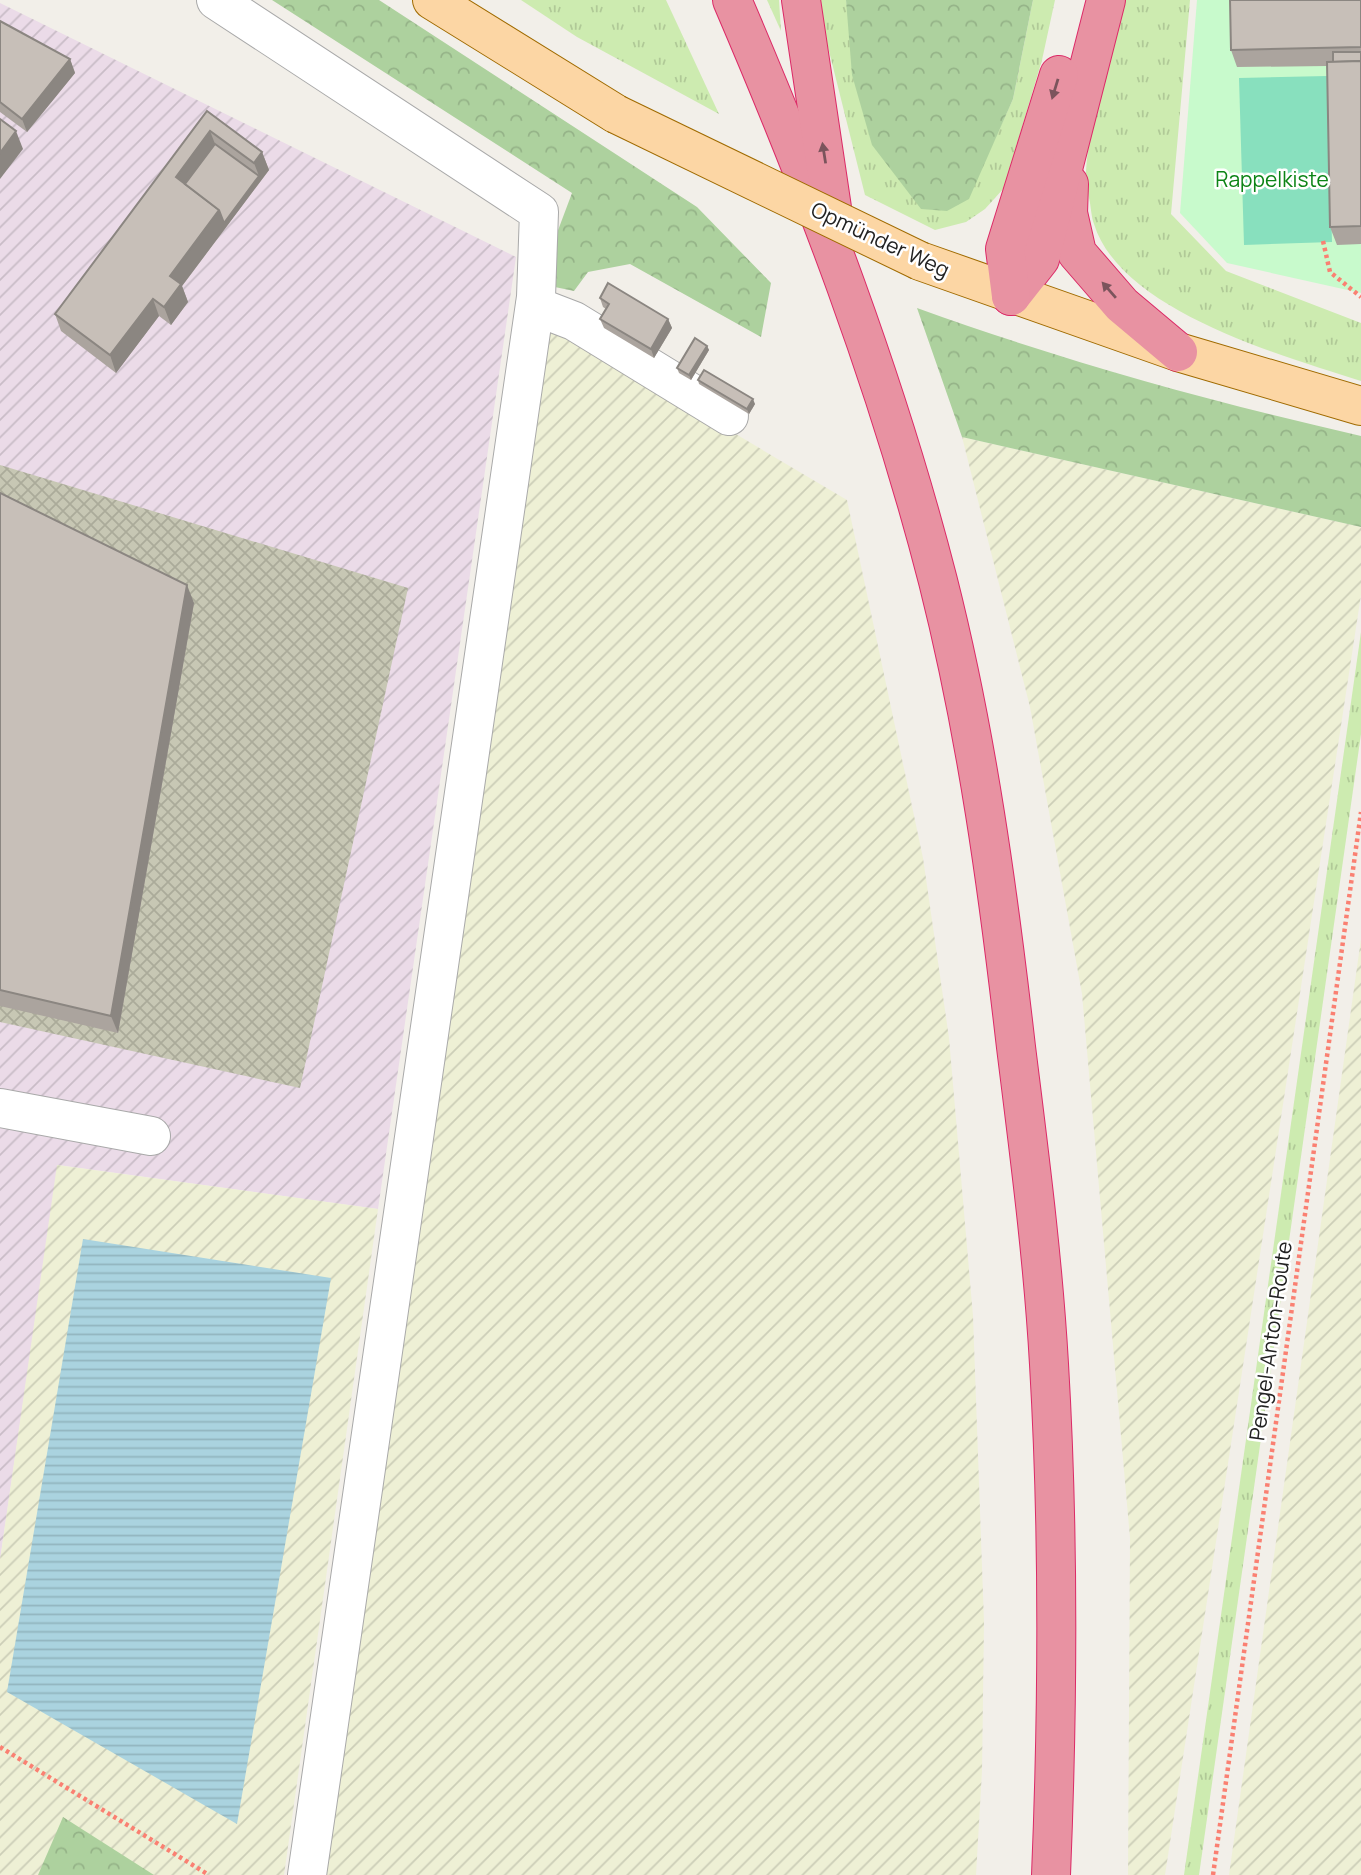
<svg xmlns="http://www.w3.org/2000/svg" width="1361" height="1875" font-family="Manrope,sans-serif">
<defs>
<pattern id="industrial-furrows" width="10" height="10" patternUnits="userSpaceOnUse" patternTransform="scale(1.75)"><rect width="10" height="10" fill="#ebdbe8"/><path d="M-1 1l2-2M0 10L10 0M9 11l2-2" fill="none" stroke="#c9bcc7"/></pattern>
<pattern id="construction-cross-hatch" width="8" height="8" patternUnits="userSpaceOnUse" patternTransform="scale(1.75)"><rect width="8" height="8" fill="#c7c7b4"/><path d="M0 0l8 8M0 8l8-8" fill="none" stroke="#abab9a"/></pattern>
<pattern id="farmland-furrows" width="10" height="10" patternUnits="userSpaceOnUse" patternTransform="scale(1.75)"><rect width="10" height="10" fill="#eef0d5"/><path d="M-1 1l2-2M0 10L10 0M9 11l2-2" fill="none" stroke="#ccceb7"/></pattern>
<pattern id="grass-tufts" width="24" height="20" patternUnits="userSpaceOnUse" patternTransform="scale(1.75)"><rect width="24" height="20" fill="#cdebb0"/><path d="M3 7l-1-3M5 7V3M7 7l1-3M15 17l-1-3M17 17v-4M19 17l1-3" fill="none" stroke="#b0c997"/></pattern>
<pattern id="forest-crowns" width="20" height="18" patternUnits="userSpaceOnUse" patternTransform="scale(1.75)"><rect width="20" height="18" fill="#add19e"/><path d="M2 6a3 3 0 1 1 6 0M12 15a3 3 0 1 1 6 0" fill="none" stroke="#95b388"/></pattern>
<pattern id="water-rules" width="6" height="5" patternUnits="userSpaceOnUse" patternTransform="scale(1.75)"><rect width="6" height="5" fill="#aad3df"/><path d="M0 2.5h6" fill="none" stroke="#92b5bf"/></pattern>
</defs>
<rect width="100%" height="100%" fill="#f2efe9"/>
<path fill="url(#industrial-furrows)" d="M0,3L516,257L378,1209L58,1165L0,1560Z"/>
<path fill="url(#construction-cross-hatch)" d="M0,465L408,588L300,1088L0,1022Z"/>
<g fill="url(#farmland-furrows)">
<path d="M550,324L847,500L923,858L949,1038L973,1316L984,1622L982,1771L976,1875H324Z"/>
<path d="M962,437L1361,527V595L1165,1875H1128L1130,1538L1082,994L1030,707Z"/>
<path d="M1361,939V1875H1229Z"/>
<path d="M57,1165L378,1209L284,1875H0V1560Z"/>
</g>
<g fill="url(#grass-tufts)">
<path d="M521,0H666L719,114L577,37Z"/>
<path d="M767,0H779L781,31Z"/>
<path d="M821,0H846L849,17L993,143L1013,99L1033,0H1055L1042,60L1004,188L985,209L966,222L935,230L865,195L822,23Z"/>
<path d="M1125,0H1190L1171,214L1226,271L1361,323V381C1283,356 1121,311 1094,224C1091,216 1091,206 1089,198C1088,189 1085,180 1086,171C1090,113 1110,56 1125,0Z"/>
<path d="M1361,632V734L1199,1875H1184Z"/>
</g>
<g fill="url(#forest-crowns)">
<path d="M272,0H379L697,207L771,283L761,337L630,264L588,272L574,291L550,286L557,233L572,193Z"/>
<path d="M846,0H1033L1013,99L969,199L947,211L921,209L872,145L852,75Z"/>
<path d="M917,308C1061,360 1212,402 1361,436V527L962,437Z"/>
<path d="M63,1817L154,1875H38Z"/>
</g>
<path fill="#c8facc" d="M1197,0H1361V293L1227,263L1180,213Z"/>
<path fill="#88e0be" d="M1327,76L1332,242L1244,245L1239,78Z"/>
<path fill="url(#water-rules)" d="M83,1239L331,1278L237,1824L7,1692Z"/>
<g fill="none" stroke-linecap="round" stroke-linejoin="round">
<g stroke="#a9a9a9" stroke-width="40">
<g id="minor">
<path d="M216,0L539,212L536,297L307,1875"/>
<path d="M535,306L574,321L729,416"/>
<path d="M0,1108L151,1136"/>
</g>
</g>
<g stroke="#a06b00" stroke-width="40">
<g id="major">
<path d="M432,0L616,114"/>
<path d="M920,261L1178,352L1361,406"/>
</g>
</g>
<g stroke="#dc2a67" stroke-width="40">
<g id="highway">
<path d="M732,0C813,189 887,382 938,581C977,735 998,890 1016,1047C1029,1152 1043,1258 1049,1364C1059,1534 1058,1705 1051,1875"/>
<path d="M801,0L832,208"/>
<path d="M1069,184L1068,213L1077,253L1122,305L1178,352"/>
<path d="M1011,296L1040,259L1106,0"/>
<path d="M1011,296L1005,249L1059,75"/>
</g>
</g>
<g stroke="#fa8072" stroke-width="4.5" stroke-dasharray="3.5 3.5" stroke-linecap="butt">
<path d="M1323,241L1330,272L1361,297"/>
<path d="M0,1747L209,1875"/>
<path d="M1213,1875L1361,812"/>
</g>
<use href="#minor" stroke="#fff" stroke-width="38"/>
<use href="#major" stroke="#fcd6a4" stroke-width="38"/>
<use href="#highway" stroke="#e892a2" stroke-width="38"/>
<g stroke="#a06b00" stroke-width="40" stroke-linecap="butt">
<path id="major-bridge" d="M616,114L920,261"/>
</g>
<use href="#major-bridge" stroke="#fcd6a4" stroke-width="38"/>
</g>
<g fill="#aba49e">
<path d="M1361,0V244L1337,245L1330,227L1327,66L1237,67L1231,50Z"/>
<path d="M0,21L70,59L75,73L27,132L0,112Z"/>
<path d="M207,111L262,152L269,170L182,286L188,302L171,325L159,316L116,373L61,331L55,314Z"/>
<path d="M600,298L668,319L672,328L654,358L604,328L600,319L606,309L603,307Z"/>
<path d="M707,346L709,350L691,380L679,373L677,368Z"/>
<path d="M698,380L755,404L749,414L699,384Z"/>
<path d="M0,493L194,603L118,1033L0,1006Z"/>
</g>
<g fill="#8b8681">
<path d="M70,59L75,73L27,132L22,119Z"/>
<path d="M16,131L23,149L0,179V153Z"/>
<path d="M210,131L217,149L180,190L176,177Z"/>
<path d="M262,152L269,170L182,286L188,302L171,325L164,307L170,276L219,210L259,176L254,163Z"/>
<path d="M153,299L159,316L116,373L110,355Z"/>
<path d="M668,319L672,328L654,358L651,349Z"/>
<path d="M707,346L709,350L691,380L689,375Z"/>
<path d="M753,399L755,404L749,414L747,409Z"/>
<path d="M187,585L194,603L118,1033L111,1016Z"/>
</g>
<g fill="#c7bfb8" stroke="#8b8681" stroke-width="2">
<path d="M1230,0H1361V47L1231,50Z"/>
<path d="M0,21L70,59L22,119L0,102Z"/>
<path d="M1333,52H1361V61L1333,62Z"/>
<path d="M1361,61V226L1330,227L1327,62Z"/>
<path d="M207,111L262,152L254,163L210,131L176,177L219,210L170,276L181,284L164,307L153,299L110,355L55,314Z"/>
<path d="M0,119L16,131L0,153Z"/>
<path d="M215,144L259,176L224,223L219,210L185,184Z"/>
<path d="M608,283L668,319L651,349L600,319L609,304L600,298Z"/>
<path d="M695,338L707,346L689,375L677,368Z"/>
<path d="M704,370L753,399L747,409L698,380Z"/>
<path d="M0,493L187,585L111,1016L0,990Z"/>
</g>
<defs><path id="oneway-solid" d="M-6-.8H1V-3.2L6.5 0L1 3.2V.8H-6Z" transform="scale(1.75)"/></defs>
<g fill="#7b545c">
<use href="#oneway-solid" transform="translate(1055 89) rotate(107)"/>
<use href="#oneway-solid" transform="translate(824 153) rotate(-99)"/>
<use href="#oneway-solid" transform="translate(1109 290) rotate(-131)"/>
</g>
<g text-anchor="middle" stroke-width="5" stroke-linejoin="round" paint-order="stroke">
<g font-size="21" fill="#0c8416" stroke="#fff">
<text x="1272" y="187">Rappelkiste</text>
</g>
<g font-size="21" fill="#222" stroke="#fff">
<text transform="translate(880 240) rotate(25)" y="7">Opmünder Weg</text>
<text transform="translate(1271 1341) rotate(-82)" y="7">Pengel-Anton-Route</text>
</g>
</g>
</svg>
